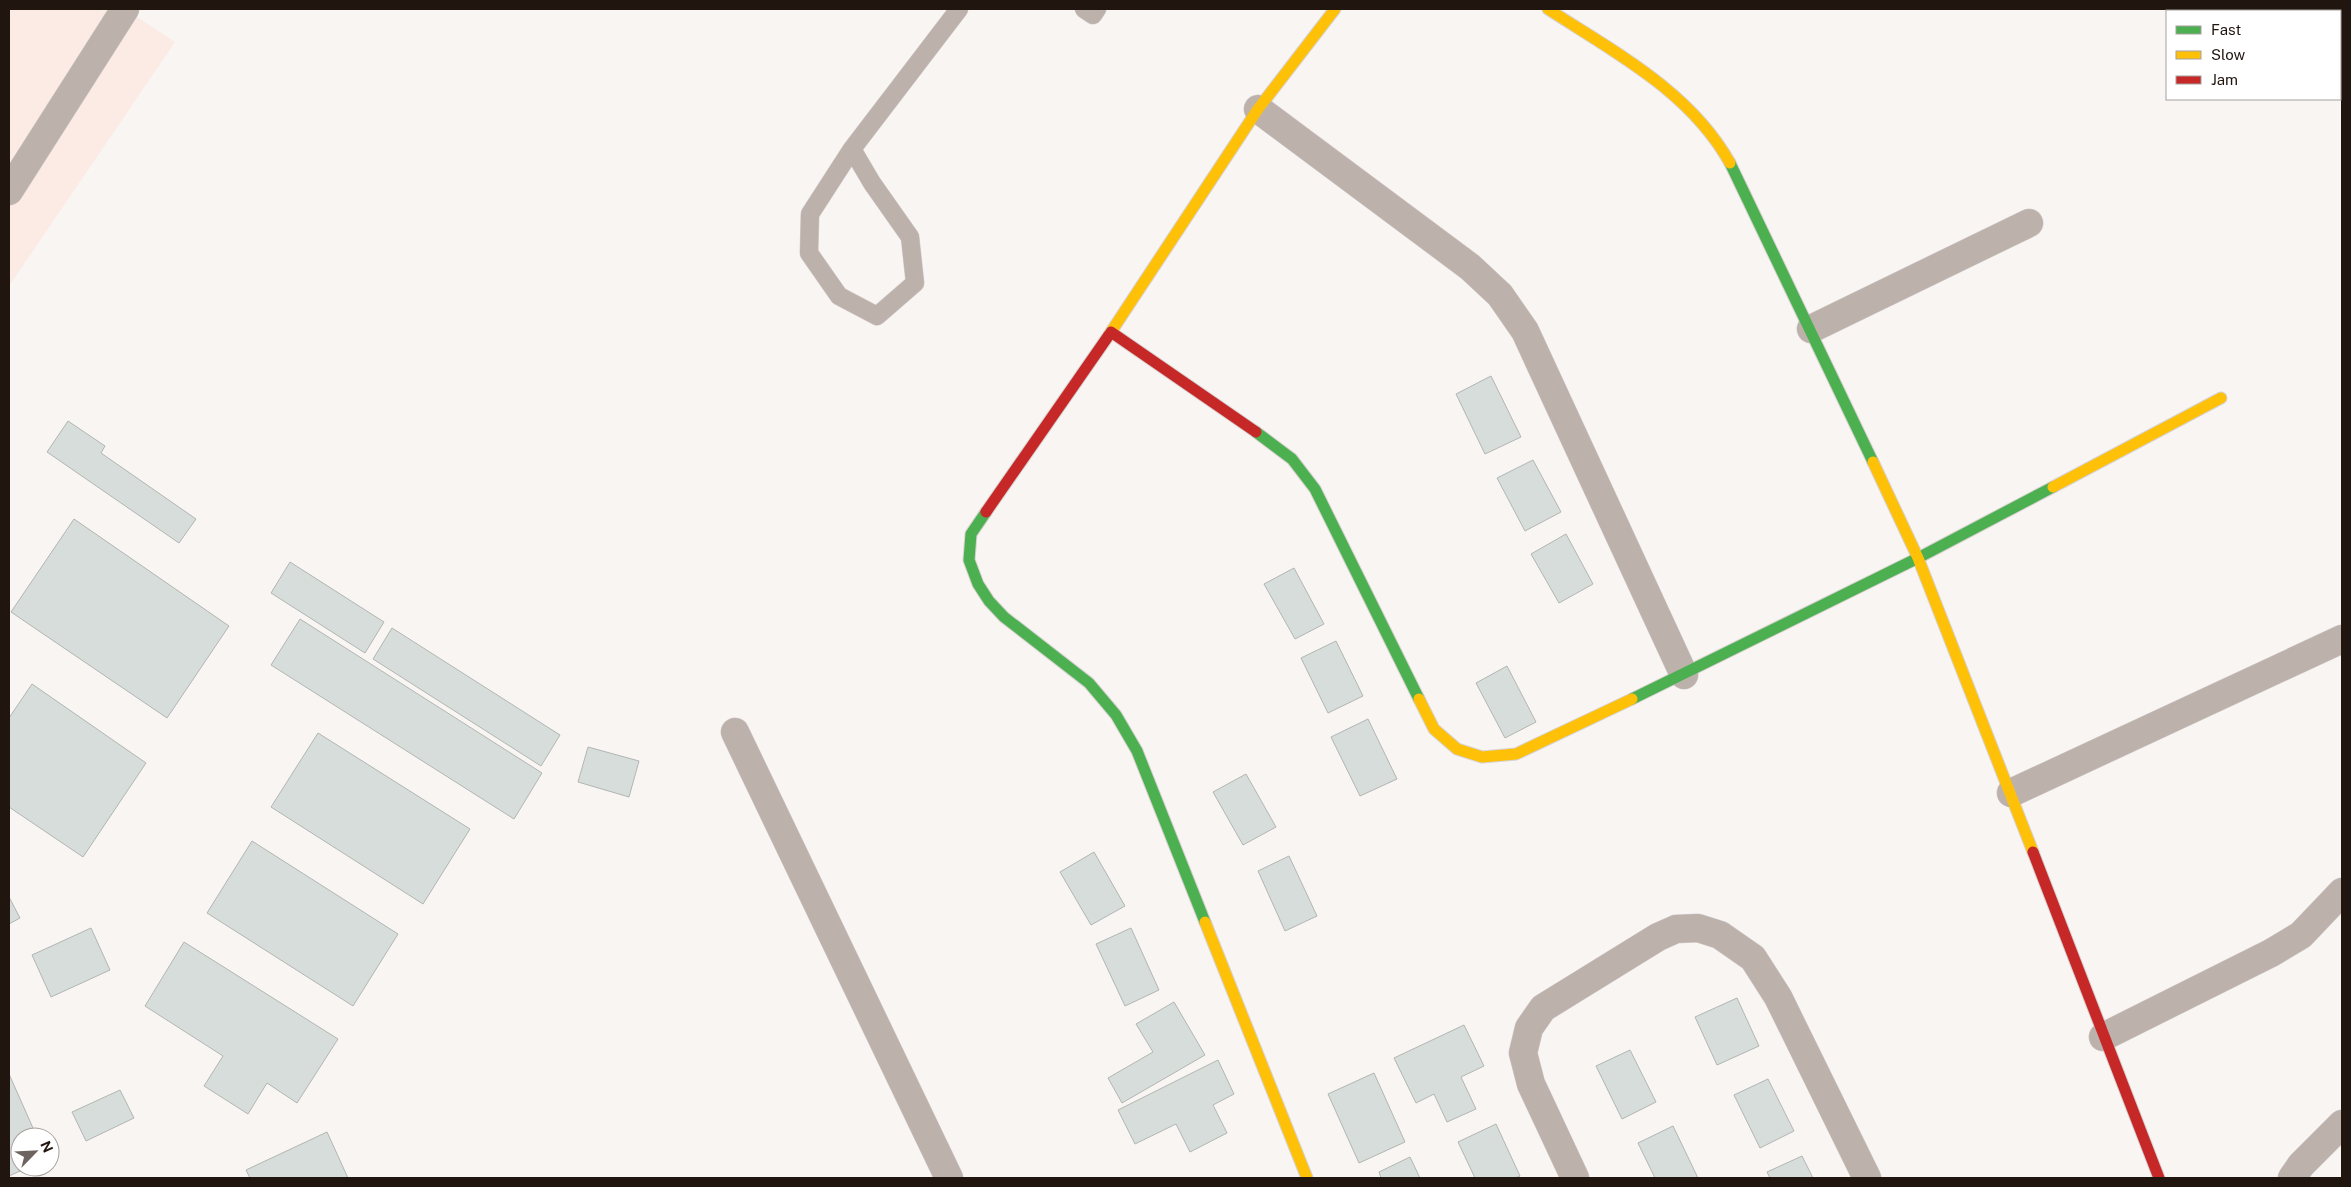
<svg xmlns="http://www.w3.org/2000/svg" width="2351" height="1187" font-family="'Public Sans',sans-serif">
<rect width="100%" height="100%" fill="#f9f5f3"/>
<path fill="#fbebe4" d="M9,9H125L175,42L9,286Z"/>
<g fill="#d7ddda" stroke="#b1b6b3">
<path d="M1491,376L1521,437L1485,454L1456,394Z"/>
<path d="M68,421L105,446L101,453L196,519L179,543L47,452Z"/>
<path d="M1533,460L1561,512L1525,531L1497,478Z"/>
<path d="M74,519L229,626L167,718L11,612Z"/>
<path d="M1566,534L1593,584L1559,603L1531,554Z"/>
<path d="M290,562L384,622L365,653L271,593Z"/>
<path d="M1294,568L1324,624L1295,639L1264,584Z"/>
<path d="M300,619L542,773L514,819L271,665Z"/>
<path d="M392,628L560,735L541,766L373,659Z"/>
<path d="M1336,641L1363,696L1328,713L1301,658Z"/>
<path d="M1507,666L1536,722L1505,738L1476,683Z"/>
<path d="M32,684L146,763L83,857L9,807V718Z"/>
<path d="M1368,719L1397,779L1360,796L1331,737Z"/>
<path d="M318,733L470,829L423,904L271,807Z"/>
<path d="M588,747L639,761L629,797L578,782Z"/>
<path d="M1246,774L1276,827L1243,845L1213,792Z"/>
<path d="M252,841L398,934L353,1006L207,913Z"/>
<path d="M1094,852L1125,906L1091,925L1060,872Z"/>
<path d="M1289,856L1317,916L1285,931L1258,871Z"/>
<path d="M9,897L20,918L9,924Z"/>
<path d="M91,928L110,970L51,997L32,955Z"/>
<path d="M1131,928L1159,990L1125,1006L1096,944Z"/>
<path d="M184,942L338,1039L297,1103L267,1083L248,1114L204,1086L223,1056L145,1006Z"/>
<path d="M1737,998L1759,1046L1717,1065L1695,1017Z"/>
<path d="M1174,1002L1205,1055L1122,1103L1108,1078L1153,1052L1136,1024Z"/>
<path d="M1464,1025L1484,1066L1461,1077L1476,1109L1447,1122L1434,1094L1416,1103L1394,1058Z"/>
<path d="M1630,1050L1656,1102L1622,1119L1596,1066Z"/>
<path d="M1218,1060L1234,1094L1213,1105L1227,1133L1190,1152L1176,1124L1135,1144L1118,1110Z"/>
<path d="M1374,1073L1405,1142L1359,1163L1328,1094Z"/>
<path d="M9,1074L37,1137H20V1167H29L9,1176Z"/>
<path d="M1768,1079L1794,1131L1760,1148L1734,1095Z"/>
<path d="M120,1090L134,1118L86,1141L72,1112Z"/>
<path d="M1496,1124L1520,1176L1515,1178H1475L1458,1142Z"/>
<path d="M1673,1126L1698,1178H1655L1638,1143Z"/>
<path d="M327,1132L348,1178H250L246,1170Z"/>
<path d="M1802,1156L1813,1178H1770L1767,1172Z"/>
<path d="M1410,1157L1420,1178H1381L1379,1172Z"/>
</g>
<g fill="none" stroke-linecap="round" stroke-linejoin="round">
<g stroke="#d6d1d0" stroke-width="19">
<g id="lane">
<path d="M1084,9L1093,15L1097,9"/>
<path d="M852,149L872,183L910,237L915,283L877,316L839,296L809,253L810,214L852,149L959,9"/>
</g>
</g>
<g stroke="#d6d1d0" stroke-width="29">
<g id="street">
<path d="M1258,109L1470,267L1500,295L1525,331L1684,675"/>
<path d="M9,191L125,9"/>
<path d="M1811,329L2029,223"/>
<path d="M735,732L949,1178"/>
<path d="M2011,793L2342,639"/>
<path d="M2103,1037L2271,953L2301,935L2342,892"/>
<path d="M1575,1178L1531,1084L1523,1053L1529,1028L1543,1008L1658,937L1676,929L1698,928L1720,935L1753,958L1778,997L1867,1178"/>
<path d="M2292,1178L2301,1165L2342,1124"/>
</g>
</g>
<g stroke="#d6d1d0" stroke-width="13">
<g id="fast">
<path d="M1730,163L1873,462"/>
<path d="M1256,432L1292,459L1315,489L1419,699"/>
<path d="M986,512L971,534L969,560L978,584L989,601L1004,617L1089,683L1116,715L1137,751L1205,922"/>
<path d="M1632,699L1918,558L2053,487"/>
</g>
</g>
<g stroke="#d6d1d0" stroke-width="13">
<g id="slow">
<path d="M1548,9C1614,52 1690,91 1730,163"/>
<path d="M1109,335L1258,109L1335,9"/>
<path d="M1873,462L1918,558L2033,852"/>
<path d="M2053,487L2221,398"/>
<path d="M1419,699L1434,729L1457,749L1482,757L1516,754L1632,699"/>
<path d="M1205,922L1307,1178"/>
</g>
</g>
<g stroke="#d6d1d0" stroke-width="13">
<g id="jam">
<path d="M1111,332L1256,432"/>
<path d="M986,512L1109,335"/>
<path d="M2033,852L2159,1178"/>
</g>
</g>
<use href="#lane" stroke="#bdb1ac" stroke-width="18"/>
<use href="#street" stroke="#bdb1ac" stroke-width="28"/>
<use href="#fast" stroke="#4caf50" stroke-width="11"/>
<use href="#slow" stroke="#ffc107" stroke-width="11"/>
<use href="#jam" stroke="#c62828" stroke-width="11"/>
</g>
<rect width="2351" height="1187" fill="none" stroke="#211510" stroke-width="20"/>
<rect x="2166" y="10" width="175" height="90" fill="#ffffff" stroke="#a6a19f"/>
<rect x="2176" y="26" width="25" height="8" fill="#4caf50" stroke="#a6a19f"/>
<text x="2211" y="35" font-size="15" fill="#211510">Fast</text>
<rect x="2176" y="51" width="25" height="8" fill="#ffc107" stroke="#a6a19f"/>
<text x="2211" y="60" font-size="15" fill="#211510">Slow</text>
<rect x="2176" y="76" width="25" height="8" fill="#c62828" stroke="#a6a19f"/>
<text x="2211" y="85" font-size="15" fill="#211510">Jam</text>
<g transform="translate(35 1152) rotate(66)"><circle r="24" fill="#ffffff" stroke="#a6a19f"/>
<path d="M0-4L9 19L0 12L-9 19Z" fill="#6d635f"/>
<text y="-8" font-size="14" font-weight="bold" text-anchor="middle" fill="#211510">N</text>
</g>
</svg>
